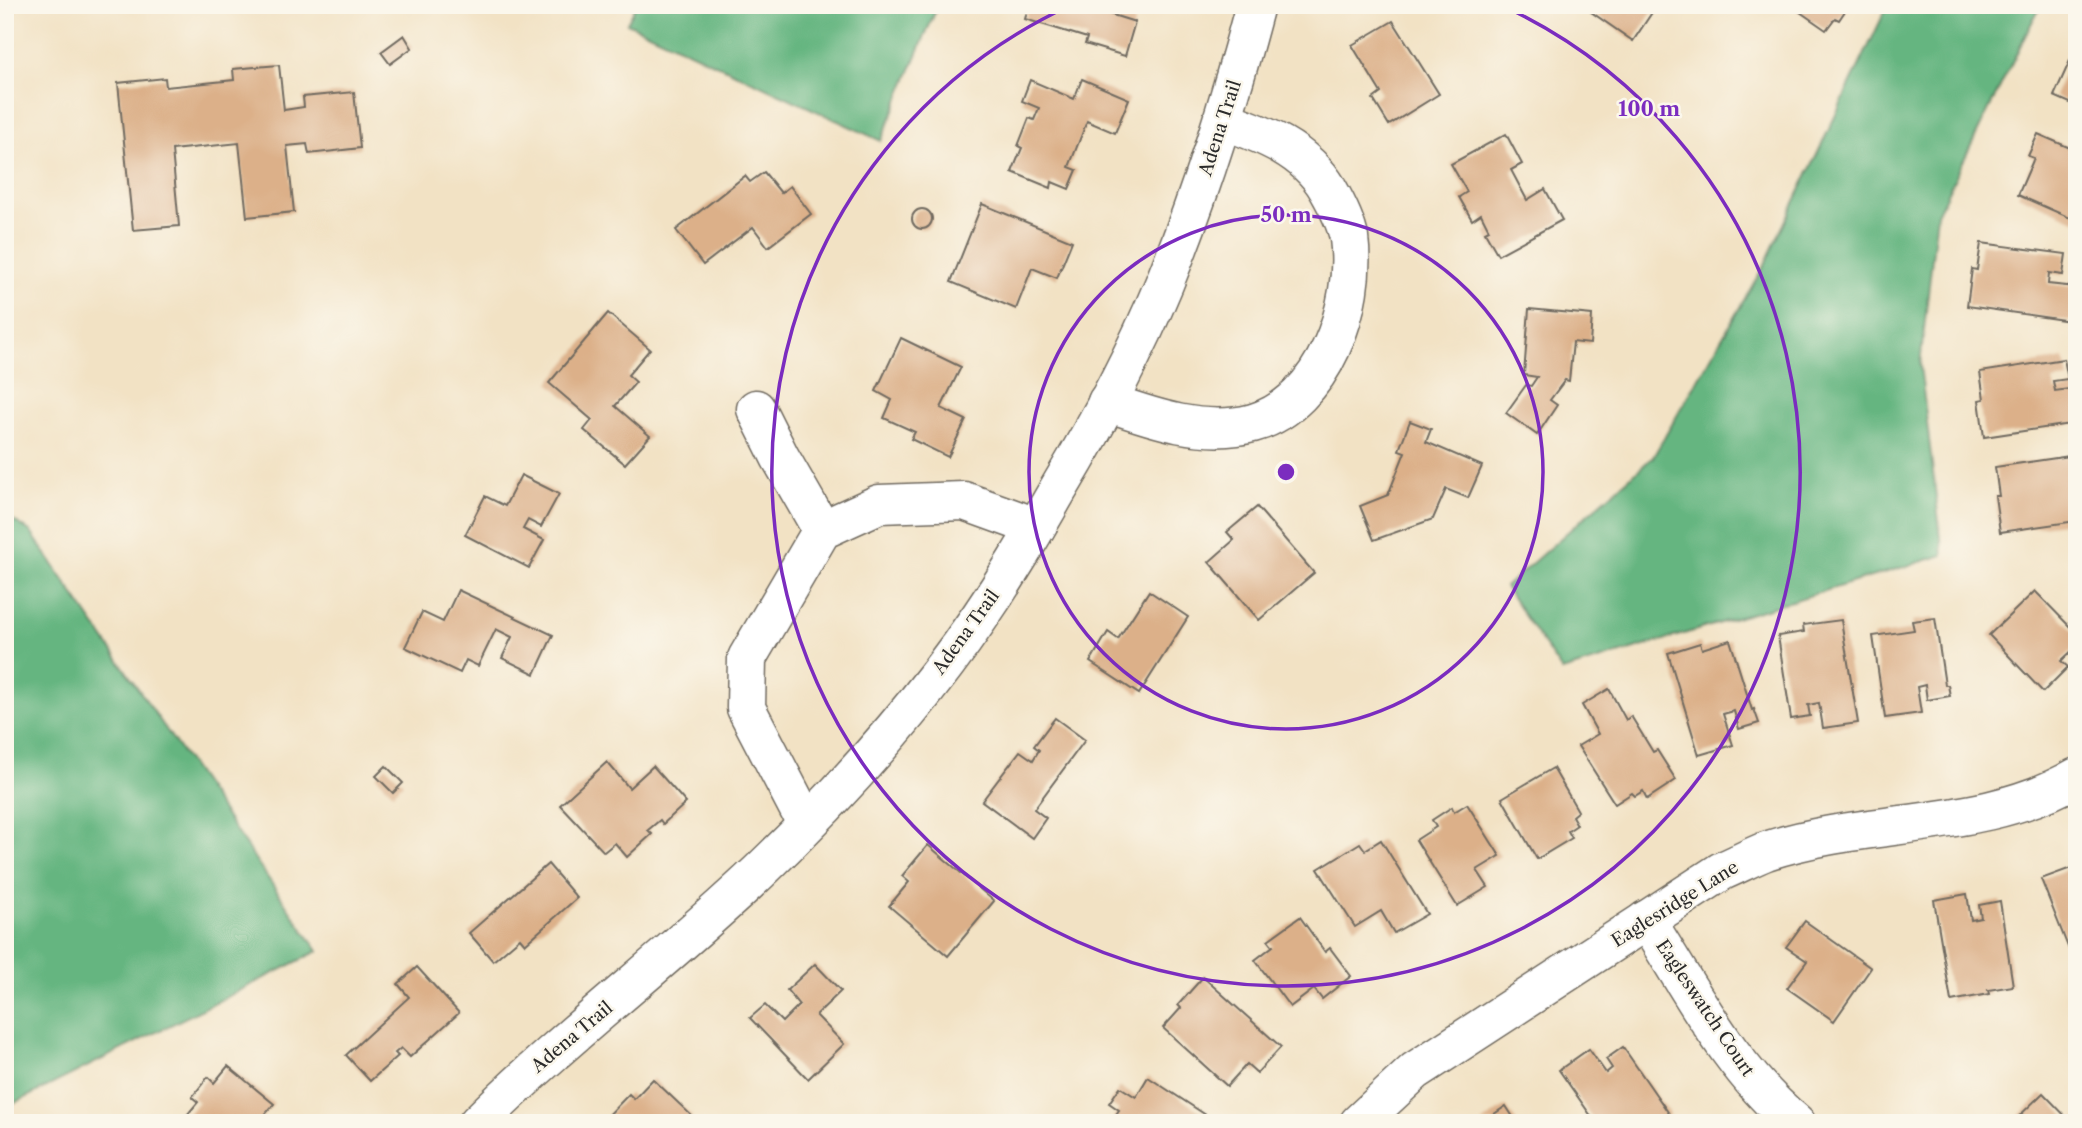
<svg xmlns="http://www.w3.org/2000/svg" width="2082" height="1128" font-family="'Libre Caslon Text',serif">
<rect width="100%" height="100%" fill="#fbf7ec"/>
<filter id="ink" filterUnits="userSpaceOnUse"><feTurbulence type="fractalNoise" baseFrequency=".0143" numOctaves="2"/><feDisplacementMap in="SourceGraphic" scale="14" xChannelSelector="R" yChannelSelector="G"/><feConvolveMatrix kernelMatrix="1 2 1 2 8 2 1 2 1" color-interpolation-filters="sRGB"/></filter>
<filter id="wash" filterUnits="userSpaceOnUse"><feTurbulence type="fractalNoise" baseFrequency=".00686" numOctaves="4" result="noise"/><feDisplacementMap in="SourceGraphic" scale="28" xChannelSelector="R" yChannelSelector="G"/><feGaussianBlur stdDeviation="1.57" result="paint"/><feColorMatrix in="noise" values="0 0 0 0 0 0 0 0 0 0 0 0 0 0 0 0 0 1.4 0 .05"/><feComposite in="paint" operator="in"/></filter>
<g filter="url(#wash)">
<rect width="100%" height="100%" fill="#f2e2c4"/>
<g fill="#65b580" stroke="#487056" stroke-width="2">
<path d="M636,5H938L881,141L627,23Z"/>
<path d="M1888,5H2043L2034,18L1937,214L1920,365L1943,555L1562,671L1505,587L1653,457L1765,264Z"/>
<path d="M5,515L30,531L318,951L5,1108Z"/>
</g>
<g id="blocks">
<g fill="#dcb089">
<path d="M1029,5H1102L1100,11L1135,22L1125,56L1085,44L1087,38L1025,19Z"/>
<path d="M1581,5H1657L1633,41Z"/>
<path d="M1790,5H1849L1839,20L1835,18L1826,30Z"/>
<path d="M1393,21L1439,94L1389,125L1373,99L1381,93L1352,45Z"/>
<path d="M404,35L412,48L390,64L381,52Z"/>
<path d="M2077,45V106L2054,96Z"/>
<path d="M279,65L284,110L304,107L303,97L354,92L360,148L309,154L307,144L287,146L294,212L247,217L239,143L172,150L179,226L133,230L118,83L165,78L166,87L234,80L233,69Z"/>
<path d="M1082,79L1129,99L1115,133L1087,121L1069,167L1077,170L1069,189L1052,182L1051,188L1012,172L1022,148L1018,146L1029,118L1034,120L1039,108L1022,101L1030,80L1074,99Z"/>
<path d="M1506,134L1522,164L1511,170L1527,200L1545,189L1562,220L1498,255L1485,232L1489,230L1481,214L1472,220L1459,197L1467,192L1451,164Z"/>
<path d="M2038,134L2077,151V221L2018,195L2034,158L2028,156Z"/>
<path d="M764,172L781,193L790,186L811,214L768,247L753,227L703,265L676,230L745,176L750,182Z"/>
<path d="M982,204L1072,241L1057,278L1032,268L1016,309L951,282Z"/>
<circle cx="922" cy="219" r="10"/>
<path d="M1981,243L2066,254L2063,275L2049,273L2048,284L2076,287L2071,321L1967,306L1972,269L1977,270Z"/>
<path d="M1529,309L1592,315L1590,344L1573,342L1569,381L1565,380L1550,400L1557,405L1537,435L1506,413L1526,385L1531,386L1537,377L1524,375Z"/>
<path d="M608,313L650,349L628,375L636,382L615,406L650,436L625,464L584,430L592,420L549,383Z"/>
<path d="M901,338L961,367L941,408L966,420L948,457L911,439L915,432L884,418L892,400L876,391Z"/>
<path d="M2064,359L2068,379L2053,381L2055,391L2077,388V423L1984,437L1979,400L1984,399L1980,372Z"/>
<path d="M1410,421L1431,429L1426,442L1482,466L1468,498L1446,489L1433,519L1374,540L1360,506L1388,495L1405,452L1399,450Z"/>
<path d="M2077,455V475L2069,476L2071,487L2077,486V521L2000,532L1995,496H1999L1995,467Z"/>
<path d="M521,475L559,494L541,527L528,520L523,529L544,540L529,568L465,535L485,496L505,506Z"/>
<path d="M1257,507L1314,573L1259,620L1209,562L1234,540L1227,532Z"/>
<path d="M458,590L553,635L535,674L502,658L512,637L496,629L478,666L466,660L460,673L405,647L422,612L443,622Z"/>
<path d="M1149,591L1188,617L1139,694L1090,662L1108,632L1118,639Z"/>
<path d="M2035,591L2077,634V646L2061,661L2068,667L2043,692L1989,635Z"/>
<path d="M1935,618L1945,685H1948L1950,696L1927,700L1925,685L1917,687L1921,713L1885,718L1873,636L1914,630L1912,621Z"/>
<path d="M1841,620L1858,723L1823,728L1819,703L1808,705L1810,716L1791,719L1778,636L1804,632L1803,625Z"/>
<path d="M1730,640L1752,710L1754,709L1759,723L1739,729L1734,711L1723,714L1733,745L1699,755L1668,653L1700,643L1702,649Z"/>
<path d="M1609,689L1626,720L1631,716L1653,752L1657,750L1676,780L1647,799L1643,791L1635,796L1632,793L1615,804L1578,746L1598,734L1582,705Z"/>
<path d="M1055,718L1085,740L1034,809L1046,818L1032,838L982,801L1020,751L1033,760L1039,750L1034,746Z"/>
<path d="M607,762L629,788L653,766L686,803L663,824L660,820L648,830L652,834L627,857L615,843L604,852L560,805Z"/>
<path d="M386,766L403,783L393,793L376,776Z"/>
<path d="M1553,768L1578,811L1572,816L1577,825L1568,831L1572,838L1537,859L1502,798Z"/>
<path d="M1467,804L1500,856L1477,870L1488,887L1457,906L1416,840L1436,827L1432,820L1452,807L1454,812Z"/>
<path d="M1381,840L1427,914L1394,933L1381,911L1355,927L1318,869L1360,843L1365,850Z"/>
<path d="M928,845L994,901L948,956L889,906L909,882L902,876Z"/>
<path d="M548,864L577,898L525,944L520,938L493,961L469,933Z"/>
<path d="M2071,868L2077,883V955L2072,957L2041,879Z"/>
<path d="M1967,894L1971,920L1981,918L1979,905L2000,901L2013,986L1988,990L1989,994L1951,1001L1934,900Z"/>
<path d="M1300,917L1325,952L1330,948L1351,976L1322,999L1314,989L1290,1007L1255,960L1273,946L1268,940Z"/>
<path d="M1805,921L1871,968L1834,1021L1787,988L1807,961L1786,947Z"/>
<path d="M815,964L841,991L816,1015L844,1044L808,1079L750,1018L765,1005L782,1022L799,1005L787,990Z"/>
<path d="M417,967L459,1013L410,1057L401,1048L395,1053L398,1056L370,1081L346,1055L409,997L398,984Z"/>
<path d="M1203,977L1281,1047L1257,1073L1247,1064L1227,1086L1163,1028L1181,1008L1178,1005Z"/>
<path d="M1623,1047L1670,1115L1659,1123H1596L1559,1070L1589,1049L1606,1073L1612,1068L1606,1059Z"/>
<path d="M228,1066L274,1104L258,1123H184L182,1121L198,1102L192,1097L208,1077L214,1083Z"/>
<path d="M1148,1077L1218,1123H1110L1119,1110L1109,1103L1120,1087L1136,1097Z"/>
<path d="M653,1079L692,1116L686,1123H601L629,1094L634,1099Z"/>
<path d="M2043,1093L2071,1122L2077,1117V1123H2012Z"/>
<path d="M1506,1106L1517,1123H1481Z"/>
</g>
</g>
</g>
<g filter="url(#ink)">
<use href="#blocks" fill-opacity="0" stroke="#716b61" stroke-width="2"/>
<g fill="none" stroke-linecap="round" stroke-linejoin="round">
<g stroke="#716b61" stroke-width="41">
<g id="minor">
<path d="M1107,402C1153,418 1204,436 1253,423C1324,403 1358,305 1349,238C1346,222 1336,203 1328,189C1305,150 1263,134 1223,120"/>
<path d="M756,409L780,457L822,530"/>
<path d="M806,823L746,708L747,658L822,530L879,504L964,501L1036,527"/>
<path d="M1646,920C1691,990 1731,1070 1796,1123"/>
<path d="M478,1123C567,1034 668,959 759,872C854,781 948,673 1016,561C1031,537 1045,512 1059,488C1098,423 1135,354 1164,284C1201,193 1230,100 1255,5"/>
<path d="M1359,1123L1415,1071L1722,871C1736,865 1751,857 1766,851C1867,817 1983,832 2077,777"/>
</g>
</g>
<use href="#minor" stroke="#fff" stroke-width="38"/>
</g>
</g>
<g fill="none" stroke="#7b2cbf" stroke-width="3.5">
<circle cx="1286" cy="472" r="257"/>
<path d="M1503 6A514 514 0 1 1 1069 6"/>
</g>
<g text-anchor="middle" stroke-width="5" stroke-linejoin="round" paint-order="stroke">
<g font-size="18" fill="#2b2b2b" stroke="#fbf7ec">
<text transform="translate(1220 128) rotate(-72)" y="6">Adena Trail</text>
<text transform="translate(966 632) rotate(-54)" y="6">Adena Trail</text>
<text transform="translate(1675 904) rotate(-32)" y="6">Eaglesridge Lane</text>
<text transform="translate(1705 1008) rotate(56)" y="6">Eagleswatch Court</text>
<text transform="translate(572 1037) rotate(-40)" y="6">Adena Trail</text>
</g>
</g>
<circle cx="1286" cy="472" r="10" fill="#7b2cbf" stroke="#fbf7ec" stroke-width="3.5"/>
<g font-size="21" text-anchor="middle" font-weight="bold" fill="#7b2cbf" stroke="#fbf7ec" stroke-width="5" stroke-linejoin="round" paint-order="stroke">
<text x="1649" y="116">100 m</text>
<text x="1286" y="222">50 m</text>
</g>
<rect width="2082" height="1128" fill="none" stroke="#fbf7ec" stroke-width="28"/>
</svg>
